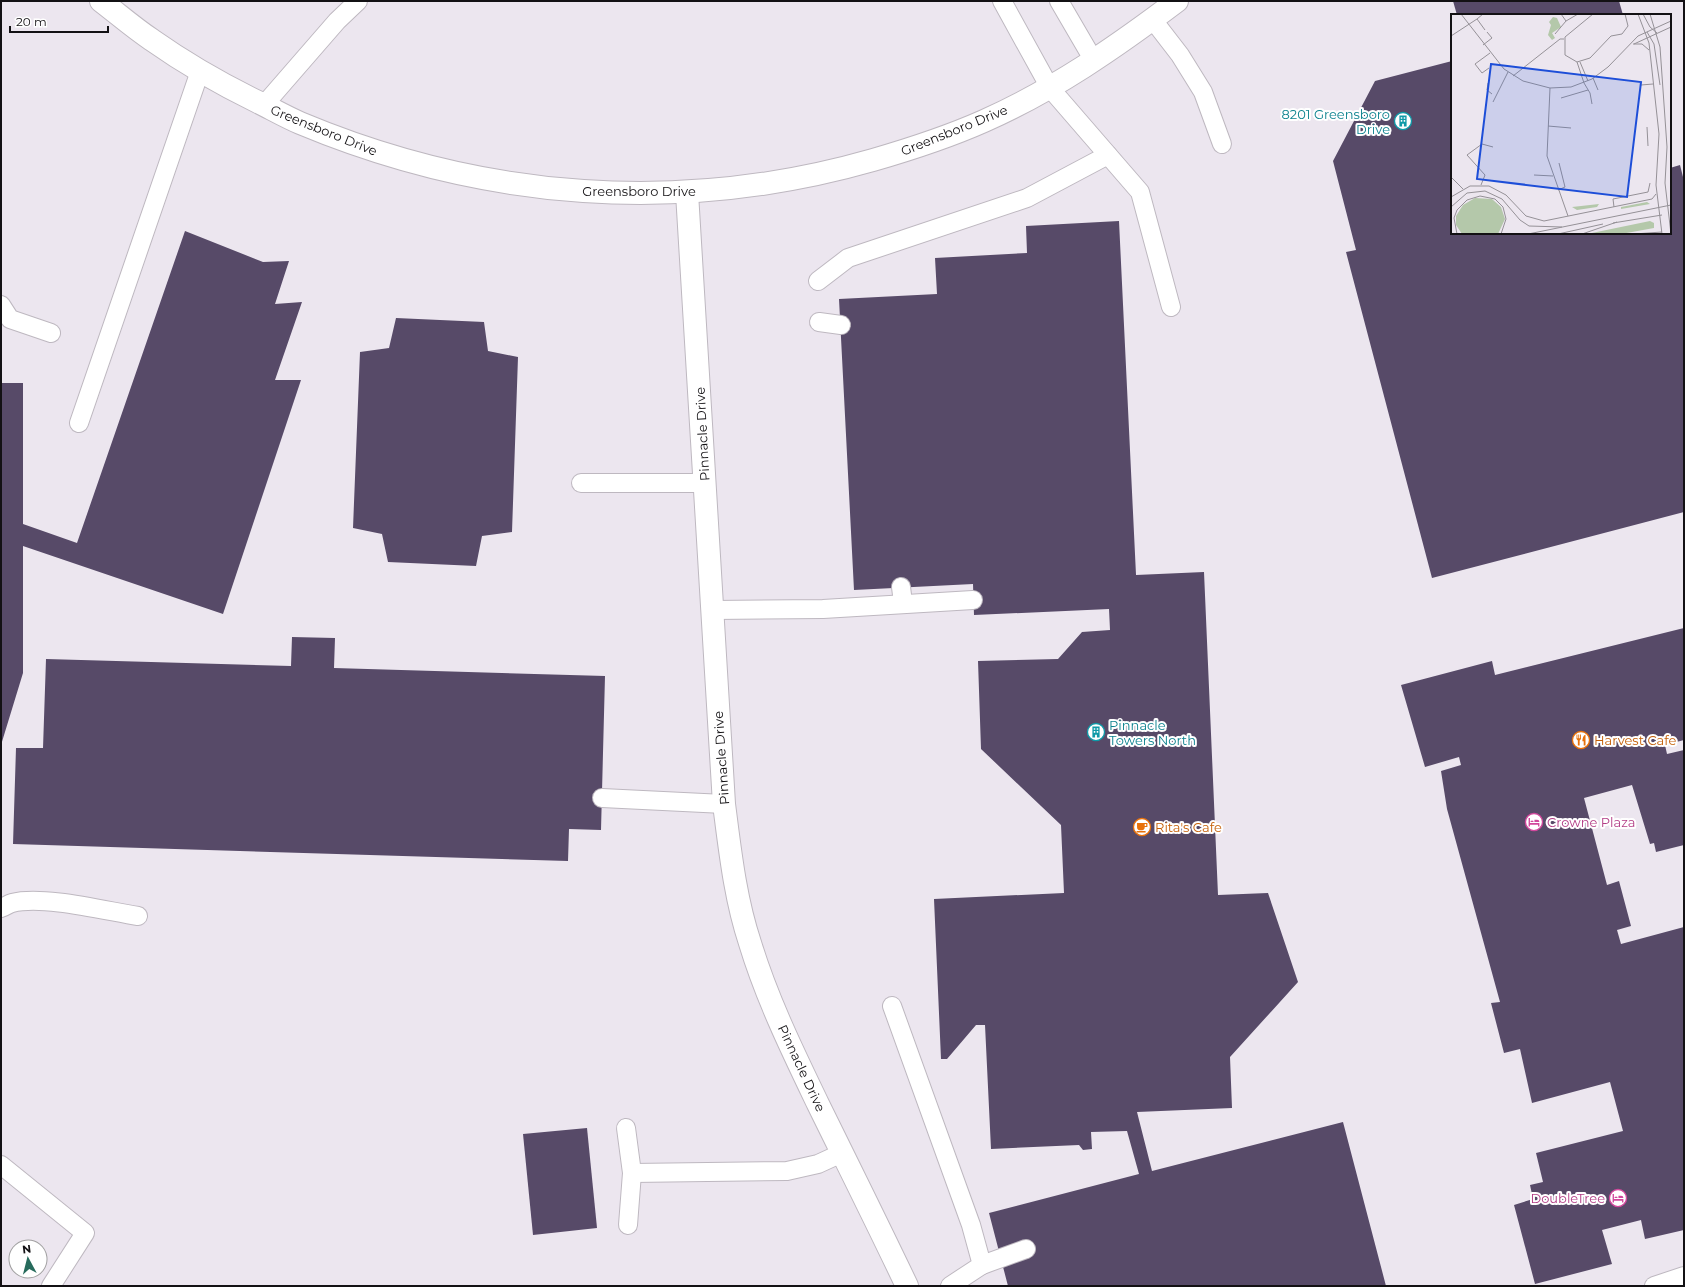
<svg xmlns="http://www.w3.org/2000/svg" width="1685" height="1287" font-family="Montserrat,sans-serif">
<rect width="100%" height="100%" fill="#ece6ef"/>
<g fill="#574a68">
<path d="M1453,1H1619L1623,15H1457Z"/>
<path d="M1452,61V233H1670V168L1680,165L1684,181V512L1432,578L1346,252L1356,250L1333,161L1375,81Z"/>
<path d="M1119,221L1136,575L1204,572L1218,895L1268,893L1298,982L1230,1057L1232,1108L1137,1112L1152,1171L1343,1122L1386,1286H1008L989,1213L1139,1174L1127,1131L1091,1132L1092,1149L1083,1150L1079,1145L991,1149L985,1025H976L947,1059H941L934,899L1064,893L1061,825L981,749L978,661L1058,659L1082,632L1110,630L1109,609L974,615L973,584L854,590L839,299L937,294L935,258L1027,253L1026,226Z"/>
<path d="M185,231L263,262L289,261L275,304L302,302L275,380H301L223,614L23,546V673L1,745V383H23V524L77,543Z"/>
<path d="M396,318L484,322L488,351L518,357L512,532L482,536L476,566L388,562L382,534L353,528L360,352L389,348Z"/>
<path d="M1684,628V740L1665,745L1667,754L1684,750V845L1656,852L1654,843L1650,844L1632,785L1584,798L1607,885L1619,881L1631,926L1617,930L1621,944L1684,927V1230L1645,1239L1641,1220L1602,1230L1612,1264L1535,1284L1514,1205L1533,1199L1530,1185L1543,1182L1536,1153L1623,1131L1610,1082L1532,1103L1520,1049L1504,1053L1491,1003L1500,1002L1447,809L1441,771L1461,765L1459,757L1425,767L1401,685L1492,661L1495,675Z"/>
<path d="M292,637L335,638L334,668L605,676L601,830L569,829L568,861L13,844L16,748H43L46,659L291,666Z"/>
<path d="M587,1128L597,1228L533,1235L523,1134Z"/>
</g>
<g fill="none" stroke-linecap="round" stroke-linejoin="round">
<g stroke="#beb8c0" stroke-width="20">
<g id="service">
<path d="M1002,1L1050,88L1140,192L1171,307"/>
<path d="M1059,1L1094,61"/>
<path d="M1153,20L1180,55L1203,92L1222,144"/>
<path d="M264,105L337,21L358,1"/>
<path d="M818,281L848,258L1027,198L1108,155"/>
<path d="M1,305L10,319L51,333"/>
<path d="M819,322L841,325"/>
<path d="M79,423L200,71"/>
<path d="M581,483H705"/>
<path d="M901,587L903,603"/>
<path d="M712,610L823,609L973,600"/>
<path d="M602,798L724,804"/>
<path d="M1,908C5,907 8,904 12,903C43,895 106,911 138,916"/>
<path d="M892,1006L971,1225L982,1265L950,1286"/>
<path d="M626,1128L632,1173L628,1225"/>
<path d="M1,1165L85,1233L51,1286"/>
<path d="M632,1173L787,1171L818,1164L842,1153"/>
<path d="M982,1265L1026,1249"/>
<path d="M1654,1286L1684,1276"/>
</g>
</g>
<g stroke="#beb8c0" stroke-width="24">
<path id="minor" d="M687,193L724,804C730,850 735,898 750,943C767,999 793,1052 818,1104C848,1165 878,1225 907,1286"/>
</g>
<g stroke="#beb8c0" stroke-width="24">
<path id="tertiary" d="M101,1C118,14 134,28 152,40C186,64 221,84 258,102C272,109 286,117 300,123C484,200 681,215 873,160C911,149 948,137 984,121C1054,90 1116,47 1177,1"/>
</g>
<use href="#service" stroke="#fff" stroke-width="18"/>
<use href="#minor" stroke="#fff" stroke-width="22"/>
<use href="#tertiary" stroke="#fff" stroke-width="22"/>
</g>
<defs>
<g id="building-ring" transform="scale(0.9)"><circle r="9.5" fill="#fff" stroke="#0f9aa8" stroke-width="1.5"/><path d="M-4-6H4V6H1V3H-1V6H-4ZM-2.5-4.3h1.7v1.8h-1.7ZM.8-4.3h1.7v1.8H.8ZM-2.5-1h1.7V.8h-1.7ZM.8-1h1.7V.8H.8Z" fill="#0f9aa8"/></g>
<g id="restaurant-ring" transform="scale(0.9)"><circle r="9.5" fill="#fff" stroke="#e8710a" stroke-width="1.5"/><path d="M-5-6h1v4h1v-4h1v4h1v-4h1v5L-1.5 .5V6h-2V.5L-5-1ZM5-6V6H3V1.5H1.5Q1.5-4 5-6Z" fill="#e8710a"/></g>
<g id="hotel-ring" transform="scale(0.9)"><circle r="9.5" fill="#fff" stroke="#d1479c" stroke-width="1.5"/><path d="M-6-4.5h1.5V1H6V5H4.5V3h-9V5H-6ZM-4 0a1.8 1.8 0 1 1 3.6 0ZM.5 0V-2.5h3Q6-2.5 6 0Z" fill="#d1479c"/></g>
<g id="cafe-ring" transform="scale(0.9)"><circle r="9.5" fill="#fff" stroke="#e8710a" stroke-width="1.5"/><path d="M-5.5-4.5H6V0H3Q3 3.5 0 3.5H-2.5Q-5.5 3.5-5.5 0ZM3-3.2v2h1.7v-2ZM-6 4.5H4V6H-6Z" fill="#e8710a"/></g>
</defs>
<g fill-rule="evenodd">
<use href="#building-ring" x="1403" y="121"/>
<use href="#building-ring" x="1096" y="732"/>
<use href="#restaurant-ring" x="1581" y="740"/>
<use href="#hotel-ring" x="1534" y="822"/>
<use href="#cafe-ring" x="1142" y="827"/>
<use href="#hotel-ring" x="1618" y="1198"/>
</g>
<g text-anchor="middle" stroke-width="4" stroke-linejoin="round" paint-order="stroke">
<g font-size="13" fill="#0d838f" stroke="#fff" text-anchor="end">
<text x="1390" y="119">8201 Greensboro<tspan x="1390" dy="15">Drive</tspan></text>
<text x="1109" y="730" text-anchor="start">Pinnacle<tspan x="1109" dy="15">Towers North</tspan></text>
</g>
<g font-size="13" fill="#131114" stroke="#fff">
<text transform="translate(324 130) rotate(22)" y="5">Greensboro Drive</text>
<text transform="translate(954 130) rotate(-22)" y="5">Greensboro Drive</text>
<text x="639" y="196">Greensboro Drive</text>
<text transform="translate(702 434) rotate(-93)" y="5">Pinnacle Drive</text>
<text transform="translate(721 758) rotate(-94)" y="5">Pinnacle Drive</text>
<text transform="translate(802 1068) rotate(65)" y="5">Pinnacle Drive</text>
</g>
<g font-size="13" fill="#c56008" stroke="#fff" text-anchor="start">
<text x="1594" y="745">Harvest Cafe</text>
<text x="1155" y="832">Rita's Cafe</text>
</g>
<g font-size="13" fill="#b23c85" stroke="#fff" text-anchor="start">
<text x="1547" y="827">Crowne Plaza</text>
<text x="1605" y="1203" text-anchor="end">DoubleTree</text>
</g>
</g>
<g transform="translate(1451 14)">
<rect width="220" height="220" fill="#ece6ef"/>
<path d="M102,3L106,4L110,13L101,19L104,24L101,26L97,21L100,11L98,8ZM24,184L41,185L50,193L54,205L47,220H11L5,211V202L12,191ZM196,188L199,190L170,195V193ZM148,190L146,193L126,196L121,193ZM199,207L203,209V214L170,220H136Z" fill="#b4c8aa"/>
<path fill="none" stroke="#959197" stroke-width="1" d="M10,0L53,55L72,67L99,74L120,73L141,65L157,53L187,22L220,7M32,0L26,5L34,16M142,0L114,23V41L126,48L139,44L160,22L171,20L177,12L174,0M187,0L198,29L208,120L205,171L211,220M192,0L199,13L206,19M199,0L209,33L216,133L214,169L220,220M115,7L127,0M196,18L203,30L209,71M104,20L115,7L110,0M0,22L26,5M182,30H191L198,36M183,30L220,13M32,31L41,24L36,18M126,48L133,69L139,79L141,90M129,48L137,67M38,54L31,59L24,50L39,39M62,62L109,25H113M142,64L147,76M37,69L36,76L41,80M190,71L202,70M99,74L96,142L117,202M110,84L137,76M42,88L57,58M97,112L120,114M196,113L197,132M83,161L102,162M0,163L12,175M30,171L34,161L16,141L31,130L42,133M107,176L114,173L108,149M0,183L19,172H38L55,181L75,202L93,207L201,185L205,180M0,193L16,179L34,177L51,185L69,206L78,212L111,213M163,193L162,185L197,178L199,169M162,209L211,201M6,220L3,204L6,196L16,186L29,182L44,185L52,193L55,205L50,220M77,220L220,191M107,220L152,210M131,220L166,208M183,220L211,218"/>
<path fill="#1d4ed8" fill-opacity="0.15" stroke="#1d4ed8" stroke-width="2" d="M40,50L190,68L176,183L26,165Z"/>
<rect width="220" height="220" fill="none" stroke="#131114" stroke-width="2"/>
</g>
<rect width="1685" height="1287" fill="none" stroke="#131114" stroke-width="4"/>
<g transform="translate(28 1259) rotate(353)"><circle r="19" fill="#ffffff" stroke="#a1a0a1"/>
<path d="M0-3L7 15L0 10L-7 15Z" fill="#276b5c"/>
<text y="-6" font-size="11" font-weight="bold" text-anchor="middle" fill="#131114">N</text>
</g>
<path d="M10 26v6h98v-6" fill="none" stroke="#131114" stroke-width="2"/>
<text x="16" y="26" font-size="12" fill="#131114" stroke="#ffffff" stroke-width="3" paint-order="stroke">20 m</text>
</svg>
